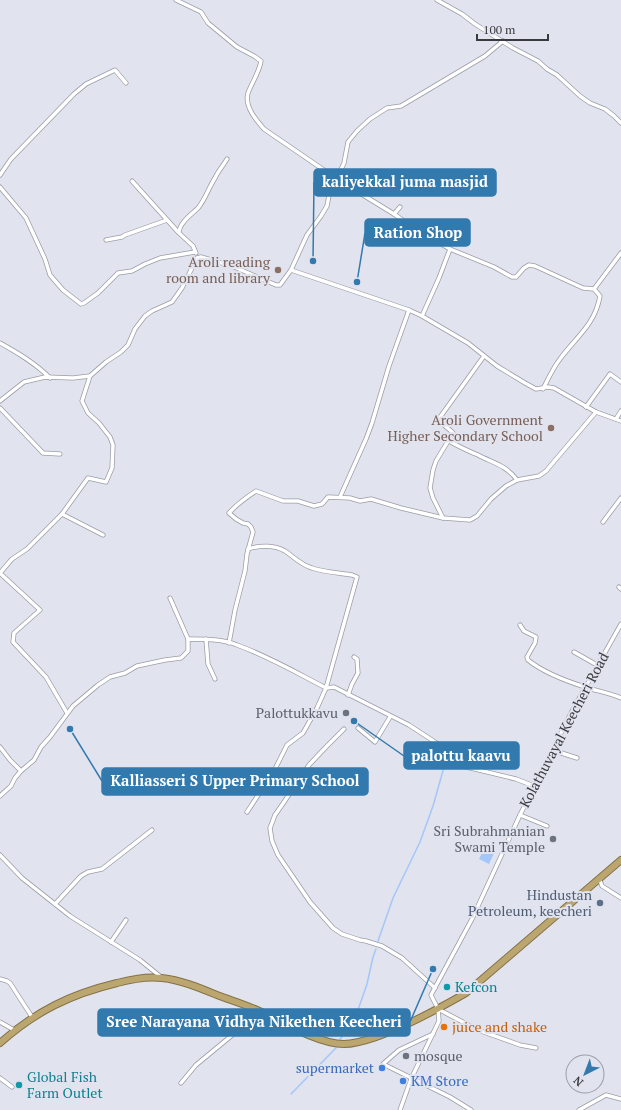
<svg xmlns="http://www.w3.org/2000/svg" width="621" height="1110" font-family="'PT Serif',serif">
<rect width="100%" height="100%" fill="#e1e3ee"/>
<path fill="#a4c7f9" d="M485,847L495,851L489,864L479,859Z"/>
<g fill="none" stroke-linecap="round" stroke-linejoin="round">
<g stroke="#a4c7f9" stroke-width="1.5">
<path d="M378,941L393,898L420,842L433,806L444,767L446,754"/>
<path d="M340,1039L351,1027L358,1010L367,984L373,957L376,949"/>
<path d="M291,1094L333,1051L336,1048"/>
</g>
<g stroke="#9b9da7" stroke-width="5">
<g id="minor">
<path d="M176,0L201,12L208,23L237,47L254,56L261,61C259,73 252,82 248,93C244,106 256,120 264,129L337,179L394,214"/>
<path d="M437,0L462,14L475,24L513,48L538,61L547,69L557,75L580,96L590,103L605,109L614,116L621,123"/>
<path d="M0,175L11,159L74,94L86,84L115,70L126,83"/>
<path d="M132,181L178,232"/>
<path d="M0,187L26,218L45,259L50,275L63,290L81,304L84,303L98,293L118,273L132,271L145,264L160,258L195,252"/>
<path d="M400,207L394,214L414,228L450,249L439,278L422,316"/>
<path d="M106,240L122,237L125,235L167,220"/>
<path d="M450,249L494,267L512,277H516L524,268L529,265L535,266L583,288L594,289L600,296C595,325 576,337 560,359C553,368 548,379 543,389"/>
<path d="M196,253L193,246L179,233C179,223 191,215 198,208C205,200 209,187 215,178C218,171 223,166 227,159"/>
<path d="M291,270L307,235L321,216L327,206L329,195L344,163L348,142L357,131L370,119L387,108L401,106L485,56L503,41"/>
<path d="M594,289L621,253"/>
<path d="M0,343C18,353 35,363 50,378"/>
<path d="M90,376L82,401L88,413L99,423L110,437L113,445L112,468L106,482L88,478L62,514L103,535"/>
<path d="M0,401L24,382L45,377L73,378L90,376L106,362L121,352L128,345L135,329L145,316L152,311L172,302L182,288L197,258L201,257L232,266L276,285H280L291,270L409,310L422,316L468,343L497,366L525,383L536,389L548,387L554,388L596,412L621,421"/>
<path d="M586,407L610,374L621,382"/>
<path d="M0,408L43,453L60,454"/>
<path d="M616,419L621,411"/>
<path d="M449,441C458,446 468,451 478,455C493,463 506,465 517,480"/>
<path d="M340,497L366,439L372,423L389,366L409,310"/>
<path d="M62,514L27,549L12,559L0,573L40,610L14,633L13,642L46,677L67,713"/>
<path d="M443,518L433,498L430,488L433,470L436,461L453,433L451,431L438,420L484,356"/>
<path d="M603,522L621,498"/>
<path d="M619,587L621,589"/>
<path d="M170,598L188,639"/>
<path d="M520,625L524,631L536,637L535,643L527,657L528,660C544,673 566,681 585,687C597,691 609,693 621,698"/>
<path d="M206,639L208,664L215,679"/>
<path d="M229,643L235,610L245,571L247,554L253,532L251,527L248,524L243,523L236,519L229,513C236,505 247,497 256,491L283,501H298L314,506L322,504L328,497L350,498L360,501L371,499L401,508L443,518L470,520L477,516L491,499L506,486L517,480L539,476L546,471L596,412"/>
<path d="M574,652L597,665"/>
<path d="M348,695L352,684L358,673L357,659L354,657"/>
<path d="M358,728L375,742L390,717"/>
<path d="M344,729L326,747L309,765L282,805L275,815L270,828L272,841L278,855L310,902L333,928L342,934L360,940L366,941L382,946L402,958L435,988"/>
<path d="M0,747L10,760L21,771"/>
<path d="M552,750L577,758"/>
<path d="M0,796L11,786L15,778L21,771L34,760L41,747L50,737L73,706L98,685L110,677L125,673L137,666L165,660L181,658L188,651V639C203,639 223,639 237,645C268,656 297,673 326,688L334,687L409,725L435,742L447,752L448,760L458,765L516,779L534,786"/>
<path d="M247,812L274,771L287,745L303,733L317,708L326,688L357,577L352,575C339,573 324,572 312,568C301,565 294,557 285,551C275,545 260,545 248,549"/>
<path d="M520,815L547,826"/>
<path d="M0,855L22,878L70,916L140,960L161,977"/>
<path d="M599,878L602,886L621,898"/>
<path d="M55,904L81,876L88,872L102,869L152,830"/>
<path d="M111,942L126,920"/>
<path d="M0,979L7,981L10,983L32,1017"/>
<path d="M438,1009L478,1030L520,1045L536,1048"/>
<path d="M0,1022L14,1030"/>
<path d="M433,1034L399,1050L383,1064L450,1097L471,1110"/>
<path d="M0,1078L12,1087"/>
<path d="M181,1083L196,1065L242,1027L254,1009"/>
<path d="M400,1110L411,1079L439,1021L438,1009L431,995L472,919L520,815L571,713L621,624"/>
<path d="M579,1110L606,1095L621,1099"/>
</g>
</g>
<g stroke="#847146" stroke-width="8">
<path id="trunk" d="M0,1043C36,1011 71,994 117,983C132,979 148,976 162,978C181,980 200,988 217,995C230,1000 244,1004 257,1010C280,1021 318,1044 344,1044C356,1044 367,1040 379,1036C409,1025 438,1009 466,993L621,860"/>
</g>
<use href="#minor" stroke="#fff" stroke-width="3.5"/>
<use href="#trunk" stroke="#bca66f" stroke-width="6"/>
</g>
<g fill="#8d6e63" stroke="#e1e3ee" stroke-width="1.5">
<circle cx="278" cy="270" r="4"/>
<circle cx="551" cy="428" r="4"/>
</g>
<g fill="#6b7280" stroke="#e1e3ee" stroke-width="1.5">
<circle cx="346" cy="713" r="4"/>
<circle cx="553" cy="839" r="4"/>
<circle cx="406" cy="1056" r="4"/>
</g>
<circle fill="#5c6f8a" stroke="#e1e3ee" stroke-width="1.5" cx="600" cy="903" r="4"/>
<g fill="#0f9aa8" stroke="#e1e3ee" stroke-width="1.5">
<circle cx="447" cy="987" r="4"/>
<circle cx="19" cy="1085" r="4"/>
</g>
<circle fill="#e8710a" stroke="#e1e3ee" stroke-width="1.5" cx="444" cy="1027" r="4"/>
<g fill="#3f7fe0" stroke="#e1e3ee" stroke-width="1.5">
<circle cx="382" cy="1068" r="4"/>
<circle cx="403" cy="1081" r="4"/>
</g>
<g text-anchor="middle" stroke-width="4" stroke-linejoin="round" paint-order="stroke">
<g font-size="14" fill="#785e54" stroke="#e1e3ee" text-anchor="end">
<text x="270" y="267">Aroli reading<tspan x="270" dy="16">room and library</tspan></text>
<text x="543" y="425">Aroli Government<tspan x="543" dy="16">Higher Secondary School</tspan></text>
</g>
<g font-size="14" fill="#5b616d" stroke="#e1e3ee" text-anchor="end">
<text x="338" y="718">Palottukkavu</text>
<text x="545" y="836">Sri Subrahmanian<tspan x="545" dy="16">Swami Temple</tspan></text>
<text x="414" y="1061" text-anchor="start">mosque</text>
</g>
<g font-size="14" fill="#393a3e" stroke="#e1e3ee">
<text transform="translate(564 730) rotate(-62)" y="5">Kolathuvayal Keecheri Road</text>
</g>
<g font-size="14" fill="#4e5e75" stroke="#e1e3ee" text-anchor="end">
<text x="592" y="900">Hindustan<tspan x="592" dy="16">Petroleum, keecheri</tspan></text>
</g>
<g font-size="14" fill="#0d838f" stroke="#e1e3ee" text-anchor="start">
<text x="455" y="992">Kefcon</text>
<text x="27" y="1082">Global Fish<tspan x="27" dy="16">Farm Outlet</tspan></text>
</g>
<g font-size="14" fill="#c56008" stroke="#e1e3ee" text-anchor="start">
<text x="452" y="1032">juice and shake</text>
</g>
<g font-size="14" fill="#366cbe" stroke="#e1e3ee" text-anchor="end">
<text x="374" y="1073">supermarket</text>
<text x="411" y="1086" text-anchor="start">KM Store</text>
</g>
</g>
<path fill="none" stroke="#327aae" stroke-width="1.5" d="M313 261L314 182M357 282L365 233M354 721L404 756M70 729L102 781M433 969L410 1022"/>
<g fill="#327aae" stroke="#e1e3ee" stroke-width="1.5">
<circle cx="313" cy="261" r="4"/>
<circle cx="357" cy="282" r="4"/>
<circle cx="354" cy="721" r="4"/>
<circle cx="70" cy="729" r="4"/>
<circle cx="433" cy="969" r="4"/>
</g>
<g fill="#327aae" stroke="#327aae" stroke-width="1.5">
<rect x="314" y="169" width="182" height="27" rx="4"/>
<rect x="365" y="219" width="105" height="27" rx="4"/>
<rect x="404" y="742" width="115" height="27" rx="4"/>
<rect x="102" y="768" width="266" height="27" rx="4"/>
<rect x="98" y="1009" width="312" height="27" rx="4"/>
</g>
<g font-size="15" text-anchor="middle" font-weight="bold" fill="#fff">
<text x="405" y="187">kaliyekkal juma masjid</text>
<text x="418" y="238">Ration Shop</text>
<text x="461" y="761">palottu kaavu</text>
<text x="235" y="786">Kalliasseri S Upper Primary School</text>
<text x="254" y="1027">Sree Narayana Vidhya Nikethen Keecheri</text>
</g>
<g transform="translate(585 1074) rotate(222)"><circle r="19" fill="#e1e3ee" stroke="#9e9fa8"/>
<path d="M0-3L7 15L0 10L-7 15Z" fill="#327aae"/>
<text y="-6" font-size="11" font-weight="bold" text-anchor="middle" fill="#393a3e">N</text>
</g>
<path d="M477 34v6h71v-6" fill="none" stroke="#393a3e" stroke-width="2"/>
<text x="483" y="34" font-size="12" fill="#393a3e" stroke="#e1e3ee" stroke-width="3" paint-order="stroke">100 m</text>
</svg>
